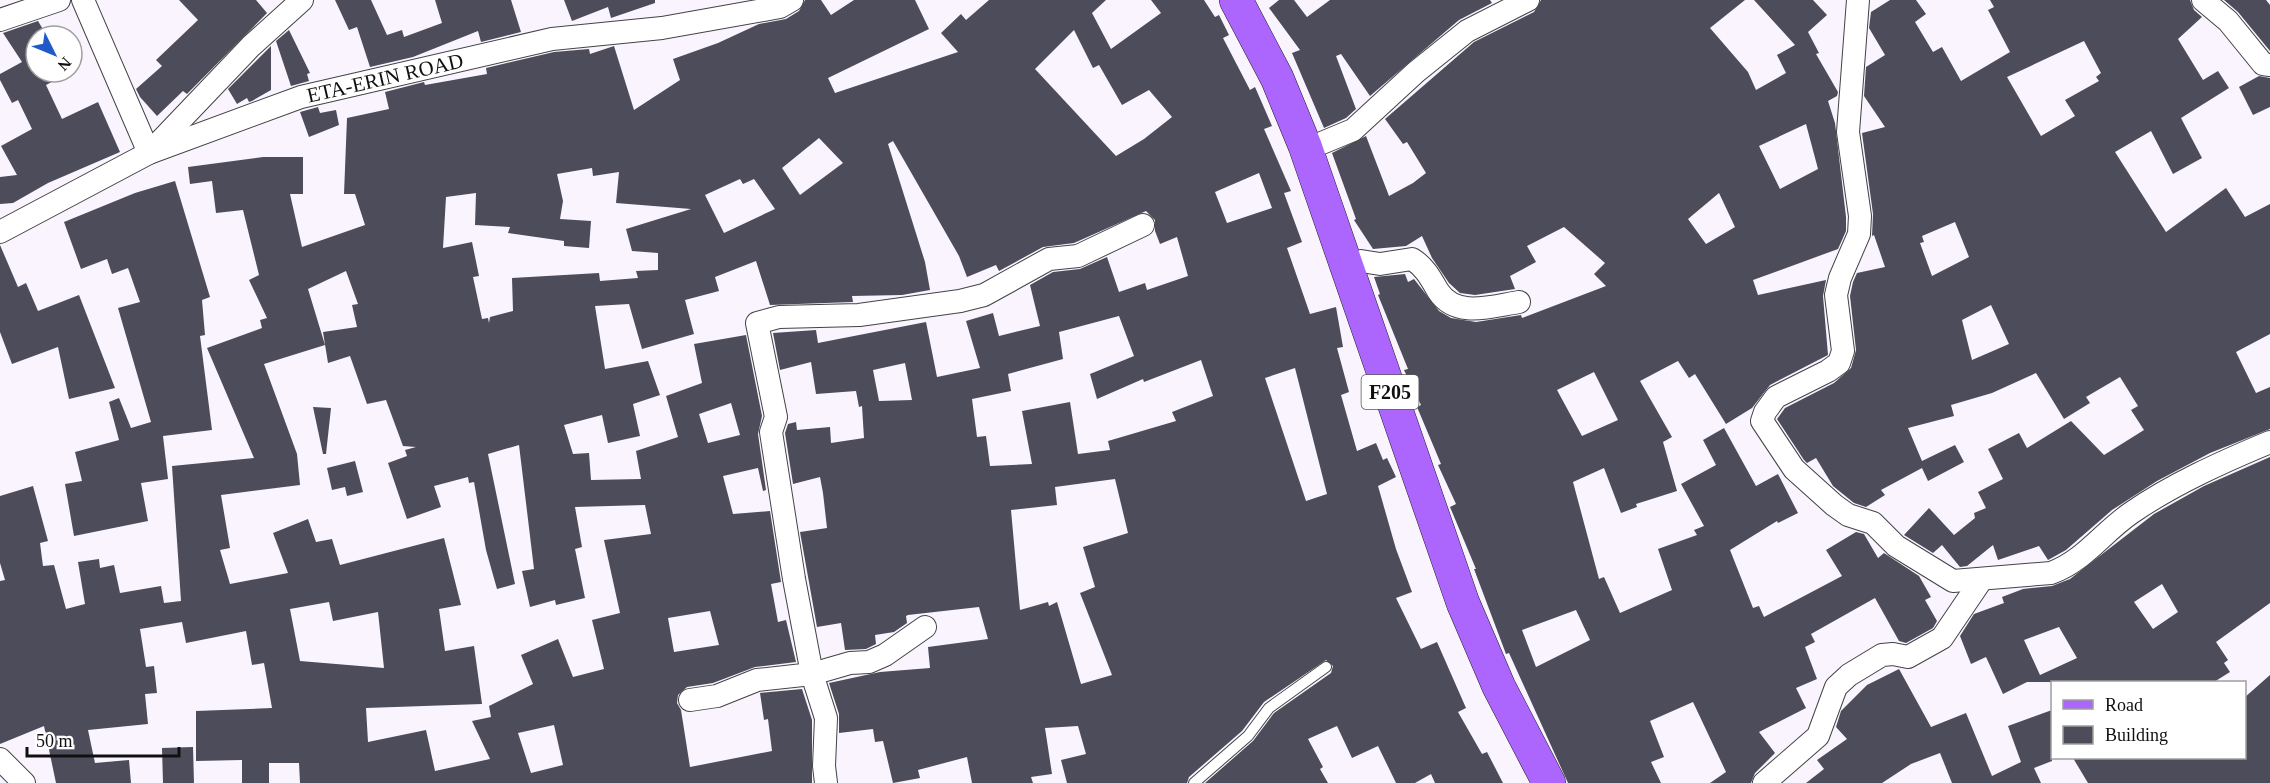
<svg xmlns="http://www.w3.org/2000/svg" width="2270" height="783" font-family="Georgia,serif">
<rect width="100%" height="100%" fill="#faf4ff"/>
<g fill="#4d4c5a" fill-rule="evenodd">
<path d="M179,0H256L267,13L187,94L183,91L157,116L140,97L136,89L162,66L156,60L198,20Z"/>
<path d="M335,0H371L387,35L402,30L404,37L442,23L435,0H511L521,32L481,42L478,31L413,57L370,67L357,27L349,30Z"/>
<path d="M564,0H655V3L611,18L608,7L572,21Z"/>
<path d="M805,0H821L831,15L854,0H915L929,29L828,78L835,93L958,52L941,33L961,14L966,20L989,0H1106L1092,13L1111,49L1161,13L1151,0H1204L1215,17L1219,15L1229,35L1223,38L1250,90L1255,87L1272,126L1264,129L1291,191L1284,193L1302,242L1287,248L1310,314L1336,307L1343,347L1337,348L1349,392L1341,395L1357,451L1376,443L1383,460L1387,458L1396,477L1378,486L1396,549L1412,592L1396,598L1421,649L1437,642L1466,708L1458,712L1482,754L1487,752L1503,783H1435L1431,774L1415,783H1396L1378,746L1352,758L1337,726L1308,739L1323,767L1320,769L1328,783H1205L1253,741L1274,713L1331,673L1333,666L1326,660L1264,702L1242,731L1189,777L1187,783H1067L1061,760L1086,754L1078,726L1045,728L1052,774L1031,777L1033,783H972L967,757L918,770L920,778L893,783L883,741L875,742L873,729L839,733V714L829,683L880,672L930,668L928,647L988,639L979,607L908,615L906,616L907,623L894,632L875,635L876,644L866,649L845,650L841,623L817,627L800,532L827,528L823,493L820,477L793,484L785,433L788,424L796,422L797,430L830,427L831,443L864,438L862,406L859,407L856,391L816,394L811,362L780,370L773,333L816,330L818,343L926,322L937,377L980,368L966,321L993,313L999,336L1040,326L1030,285L1053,272L1080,269L1107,257L1119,292L1145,283L1147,290L1188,276L1177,237L1160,244L1155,231V220L1146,211L1074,243L1043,247L999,271L996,265L967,277L959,256L893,141L888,144L925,262L930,290L902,295L852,296L853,302L770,305L756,261L715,277L719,291L685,300L694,334L642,349L629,304L595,306L605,369L648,361L660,395L633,404L640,436L608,443L602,415L564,425L573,454L589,453L591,480L641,479L636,451L678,437L666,396L702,383L694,344L746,335L762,416L758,434L766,490L763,491L758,468L723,476L733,514L770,511L781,582L771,584L778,622L786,620L796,662L755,667L713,683L687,687L678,695L677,703L681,710L690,767L772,751L768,719L764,720L760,693L802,689L812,720V783H300L299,763H269V783H242V760L196,761V711L272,708L264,663L252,665L246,631L186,643L182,622L140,629L146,667L154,666L157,693L145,694L148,724L88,730L95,763L129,760L131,783H56L44,726L0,744V581L5,580L0,563V496L33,486L48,541L40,543L43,566L54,565L66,609L85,604L78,562L99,559L100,568L114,565L120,593L161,586L164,603L181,601L172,466L254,458L207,348L262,328L260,320L267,318L249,280L259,275L243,210L216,213L212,181L190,184L188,167L263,157H303V194H290L302,247L365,225L355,194H344L347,118L389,109L385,92L424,82L425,85L487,74L486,68L554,52L589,49L590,54L614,46L634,110L680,80L673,59L718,43L759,24L786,19L799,11ZM1074,30L1093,68L1099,65L1122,105L1149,90L1172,117L1144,139L1116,156L1035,69ZM819,138L843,163L800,195L782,168ZM592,168L593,176L619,172L616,203L691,209L626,229L632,251L658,253V270L636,271L638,278L600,281L599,273L512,278L513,311L490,317L489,323L488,318L482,319L473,277L479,276L472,242L443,248L446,197L476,193L475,225L510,227L508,233L564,241V246L589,248L591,221L560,219L563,201L557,174ZM1259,173L1272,208L1227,223L1215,192ZM740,179L743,184L754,179L775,209L724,233L705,195ZM346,271L358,304L352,305L357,327L323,332L328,363L350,356L367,404L386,400L403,446L416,447L405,450L407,456L388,463L407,519L441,507L434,486L468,477L469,483L474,482L486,550L497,589L515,584L488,454L519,445L534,569L522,571L530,607L555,600L556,605L585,598L575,549L582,547L575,507L645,505L651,534L604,540L620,613L592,620L604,669L573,677L558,639L521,655L533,684L489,706L491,717L472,721L490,759L435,771L426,730L368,742L366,708L482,704L474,646L445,651L439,609L461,605L444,538L340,565L332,539L316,542L308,519L273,533L288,573L230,584L220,550L230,548L221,495L300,485L297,454L264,364L325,345L308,289ZM1119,316L1134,356L1090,374L1097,399L1143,379L1144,382L1201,360L1213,396L1172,412L1176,421L1108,441L1110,450L1078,454L1070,402L1022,411L1032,464L990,466L986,436L977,437L972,399L1011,391L1008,374L1063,359L1059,332ZM905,363L912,400L879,401L873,370ZM1295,368L1327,494L1306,501L1265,378ZM731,403L740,435L708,443L699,414ZM1115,479L1128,533L1083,547L1095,587L1080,593L1112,675L1081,684L1057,602L1049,606L1048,602L1020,610L1011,510L1057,505L1055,487ZM329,602L333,621L378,612L384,668L300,661L290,609ZM710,611L719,645L674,652L668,618ZM554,725L563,765L531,773L518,733Z"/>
<path d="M1279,0H1294L1307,17L1330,0H1490L1492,3L1459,20L1370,96L1341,54L1336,56L1356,109L1346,118L1324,128L1292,53L1300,50L1269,8Z"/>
<path d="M1541,0H1745L1710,28L1748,72L1756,90L1786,73L1777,55L1795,45L1754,0H1813L1827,15L1808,32L1819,53L1816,54L1838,92L1837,96L1828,101L1835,123L1846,217V231L1838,249L1753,280L1758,295L1826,280L1823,296L1828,355L1770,385L1752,408L1726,424L1695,374L1689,378L1678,361L1640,381L1672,437L1663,442L1677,491L1636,504L1637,507L1621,513L1604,468L1573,482L1599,579L1604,577L1620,613L1672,590L1658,549L1697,535L1694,530L1704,526L1681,484L1716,465L1703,440L1724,428L1756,486L1778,474L1798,513L1778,523L1777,521L1730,550L1753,608L1759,606L1764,617L1842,576L1826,550L1856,532L1864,534L1878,558L1884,553L1919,576L1931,597L1925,600L1937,621L1933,628L1906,643L1899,641L1875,598L1811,634L1815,642L1805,647L1817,679L1796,688L1806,708L1759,732L1775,753L1755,773L1751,783H1710L1726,772L1693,702L1650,721L1664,757L1651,762L1661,783H1568L1509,653L1506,654L1474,569H1476L1450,507L1456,504L1438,465L1441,464L1417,407L1421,405L1404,370L1408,369L1378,295L1380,294L1374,277L1405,274L1408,282L1414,279L1439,311L1451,318L1476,322L1521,315L1522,318L1606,286L1594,274L1605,263L1564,227L1527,246L1536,262L1510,276L1515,289L1475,295L1460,293L1449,283L1432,258L1422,236L1406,246L1373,249L1354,220L1356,219L1332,153L1366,136L1389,196L1413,183L1426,173L1407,142L1403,144L1385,119L1474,42L1534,12ZM1806,124L1818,169L1780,189L1759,146ZM1719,193L1735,227L1706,244L1688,219ZM1594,372L1618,420L1582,436L1557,390ZM1576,610L1590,640L1536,667L1522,630Z"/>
<path d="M1890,0H1916L1926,14L1915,22L1933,52L1942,47L1961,81L2010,52L1988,10L1994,7L1990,0H2190L2194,10L2202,17L2178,39L2203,80L2218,71L2229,88L2181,118L2202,158L2173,174L2151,131L2115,152L2166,232L2226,188L2245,217L2270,204V334L2236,352L2256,393L2270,387V429L2210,453L2157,481L2112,510L2066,550L2048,560L2039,546L1998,560L1993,545L1967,566L1960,567L1942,545L1933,553L1904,535L1929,508L1954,535L1975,518L1974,513L1986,508L1978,492L2003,479L1988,449L2019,433L2027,448L2071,421L2104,455L2144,430L2131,410L2138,406L2120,377L2086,397L2090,403L2064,419L2036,373L1992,393L1951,405L1954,416L1908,428L1922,461L1955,445L1964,462L1928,481L1922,468L1881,490L1885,495L1866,507L1854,503L1833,486L1816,458L1807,463L1804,460L1777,419L1785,408L1834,383L1851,368L1856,350L1850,296L1853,282L1857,273L1885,267L1874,235L1872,236L1873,214L1862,133L1885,127L1864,96L1866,67L1885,55L1869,28L1871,12ZM2084,41L2101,73L2096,77L2099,81L2065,100L2075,116L2041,136L2007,77ZM1955,222L1969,257L1932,276L1920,243L1924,242L1922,236ZM1991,305L2009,344L1972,360L1962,320Z"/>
<path d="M2224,0H2266L2270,5V51L2238,12Z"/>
<path d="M38,21L47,36H36V72H71L46,85L62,119L98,102L120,152L48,183L13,203L0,204V177L17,175L1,146L32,129L18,100L12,103L0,80V74L22,62L3,33Z"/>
<path d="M289,30L310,73L307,74L309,81L291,86L276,41Z"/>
<path d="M271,46V90L252,101L249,102L247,98L237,104L228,89Z"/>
<path d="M2259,76L2270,78V107L2253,115L2239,87Z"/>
<path d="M318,107L320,113L336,110L339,125L309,137L300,112Z"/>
<path d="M175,181L210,297L202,300L205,335L200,336L212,430L163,436L168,479L141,483L148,521L74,536L65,484L82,481L75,452L119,440L109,402L119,398L131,428L151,422L118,308L140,302L128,268L112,274L107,259L81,269L64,222L135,193Z"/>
<path d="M0,245L18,287L26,283L38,311L79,295L115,388L69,399L58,347L12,364L0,332Z"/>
<path d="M313,407L331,408L326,454H323Z"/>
<path d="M2270,457V603L2216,642L2228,660L2224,663L2230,672L2214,682H2027L2003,694L1986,657L1971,664L1960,636L1974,614L2004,603L2002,597L2023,589L2052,586L2070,579L2154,514L2204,486ZM2162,584L2178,612L2153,629L2134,602ZM2059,627L2077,658L2040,675L2024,640Z"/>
<path d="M355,461L363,492L347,496L345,487L332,490L327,468Z"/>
<path d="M1899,669L1931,727L1966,713L1992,776L2021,762L2008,726L2052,710V761L2034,768L2041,783H1952L1940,753L1911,764L1882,783H1806L1824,769L1817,760L1847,739L1836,727L1841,711L1867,685Z"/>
<path d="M2270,675V783H2088L2073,758H2244V698Z"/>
<path d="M193,747L194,783H163L162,748Z"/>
</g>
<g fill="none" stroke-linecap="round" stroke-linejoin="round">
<g stroke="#434343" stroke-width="12">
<path id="lane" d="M1194,783L1248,736L1269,708L1326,667"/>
</g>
<g stroke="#434343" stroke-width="24">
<g id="street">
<path d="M83,0L149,153L251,46L302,0"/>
<path d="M1858,0L1848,132L1860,216L1859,234L1840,278L1836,295L1843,351L1839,363L1828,371L1776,397L1765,412L1762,421L1794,469L1834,505L1848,515L1873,523L1896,546L1953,581L2051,573C2084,561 2102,533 2131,513C2173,484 2222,462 2270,442"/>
<path d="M2203,0L2228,21L2263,64L2270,65"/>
<path d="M0,20L59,0"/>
<path d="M1317,145L1353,130L1416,72L1467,31L1528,0"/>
<path d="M0,232L149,153L301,97L552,39L662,28L780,7L792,0"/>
<path d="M1361,261L1380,264L1412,259C1425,267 1431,279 1438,291C1456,319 1492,306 1519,302"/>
<path d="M690,700L717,696L757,680L812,674L850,663L869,662L885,655L925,627"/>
<path d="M0,759L24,783"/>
<path d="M826,783L824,766L826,718L812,674L794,579L771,432L776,417L757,323L779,317L859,315L960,301L984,295L1049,259L1078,256L1143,225"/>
<path d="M1764,783L1818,736L1836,687L1849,675L1882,655L1893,654L1908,657L1942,638L1982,579"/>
</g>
</g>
<g stroke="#212121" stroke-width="34">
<path id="primary" d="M1236,0L1277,78L1305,146L1463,603L1499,687L1549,783"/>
</g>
<use href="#lane" stroke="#fff" stroke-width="10"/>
<use href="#street" stroke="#fff" stroke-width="22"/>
<use href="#primary" stroke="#ac66fd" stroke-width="33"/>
</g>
<g text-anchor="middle" stroke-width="6" stroke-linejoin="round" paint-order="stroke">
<rect fill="#fff" stroke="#585858" stroke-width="1.5" x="1361.5" y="375" width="57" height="34" rx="4.5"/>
<g font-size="20" font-weight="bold" fill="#101010">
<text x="1390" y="399">F205</text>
</g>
<g font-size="21" fill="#101010" stroke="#fff">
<text transform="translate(385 78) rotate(-13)" y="7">ETA-ERIN ROAD</text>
</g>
</g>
<rect x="2051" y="681" width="195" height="78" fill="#ffffff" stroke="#9f9f9f" stroke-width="1.5"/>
<rect x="2063" y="700" width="30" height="9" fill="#ac66fd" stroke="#9f9f9f" stroke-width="1.5"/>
<text x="2105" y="711" font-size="18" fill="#101010">Road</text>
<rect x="2063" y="726" width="30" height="18" fill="#4d4c5a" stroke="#9f9f9f" stroke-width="1.5"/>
<text x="2105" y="741" font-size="18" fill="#101010">Building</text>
<g transform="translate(54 54) rotate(133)"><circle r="28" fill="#ffffff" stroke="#9f9f9f" stroke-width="1.5"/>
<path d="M0-4.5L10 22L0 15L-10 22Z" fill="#215ac8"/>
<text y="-9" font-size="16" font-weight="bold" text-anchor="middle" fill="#101010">N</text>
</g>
<path d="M27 747v9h152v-9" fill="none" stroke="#101010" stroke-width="3"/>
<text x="36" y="747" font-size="18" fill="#101010" stroke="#ffffff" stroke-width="4.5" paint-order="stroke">50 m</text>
</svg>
